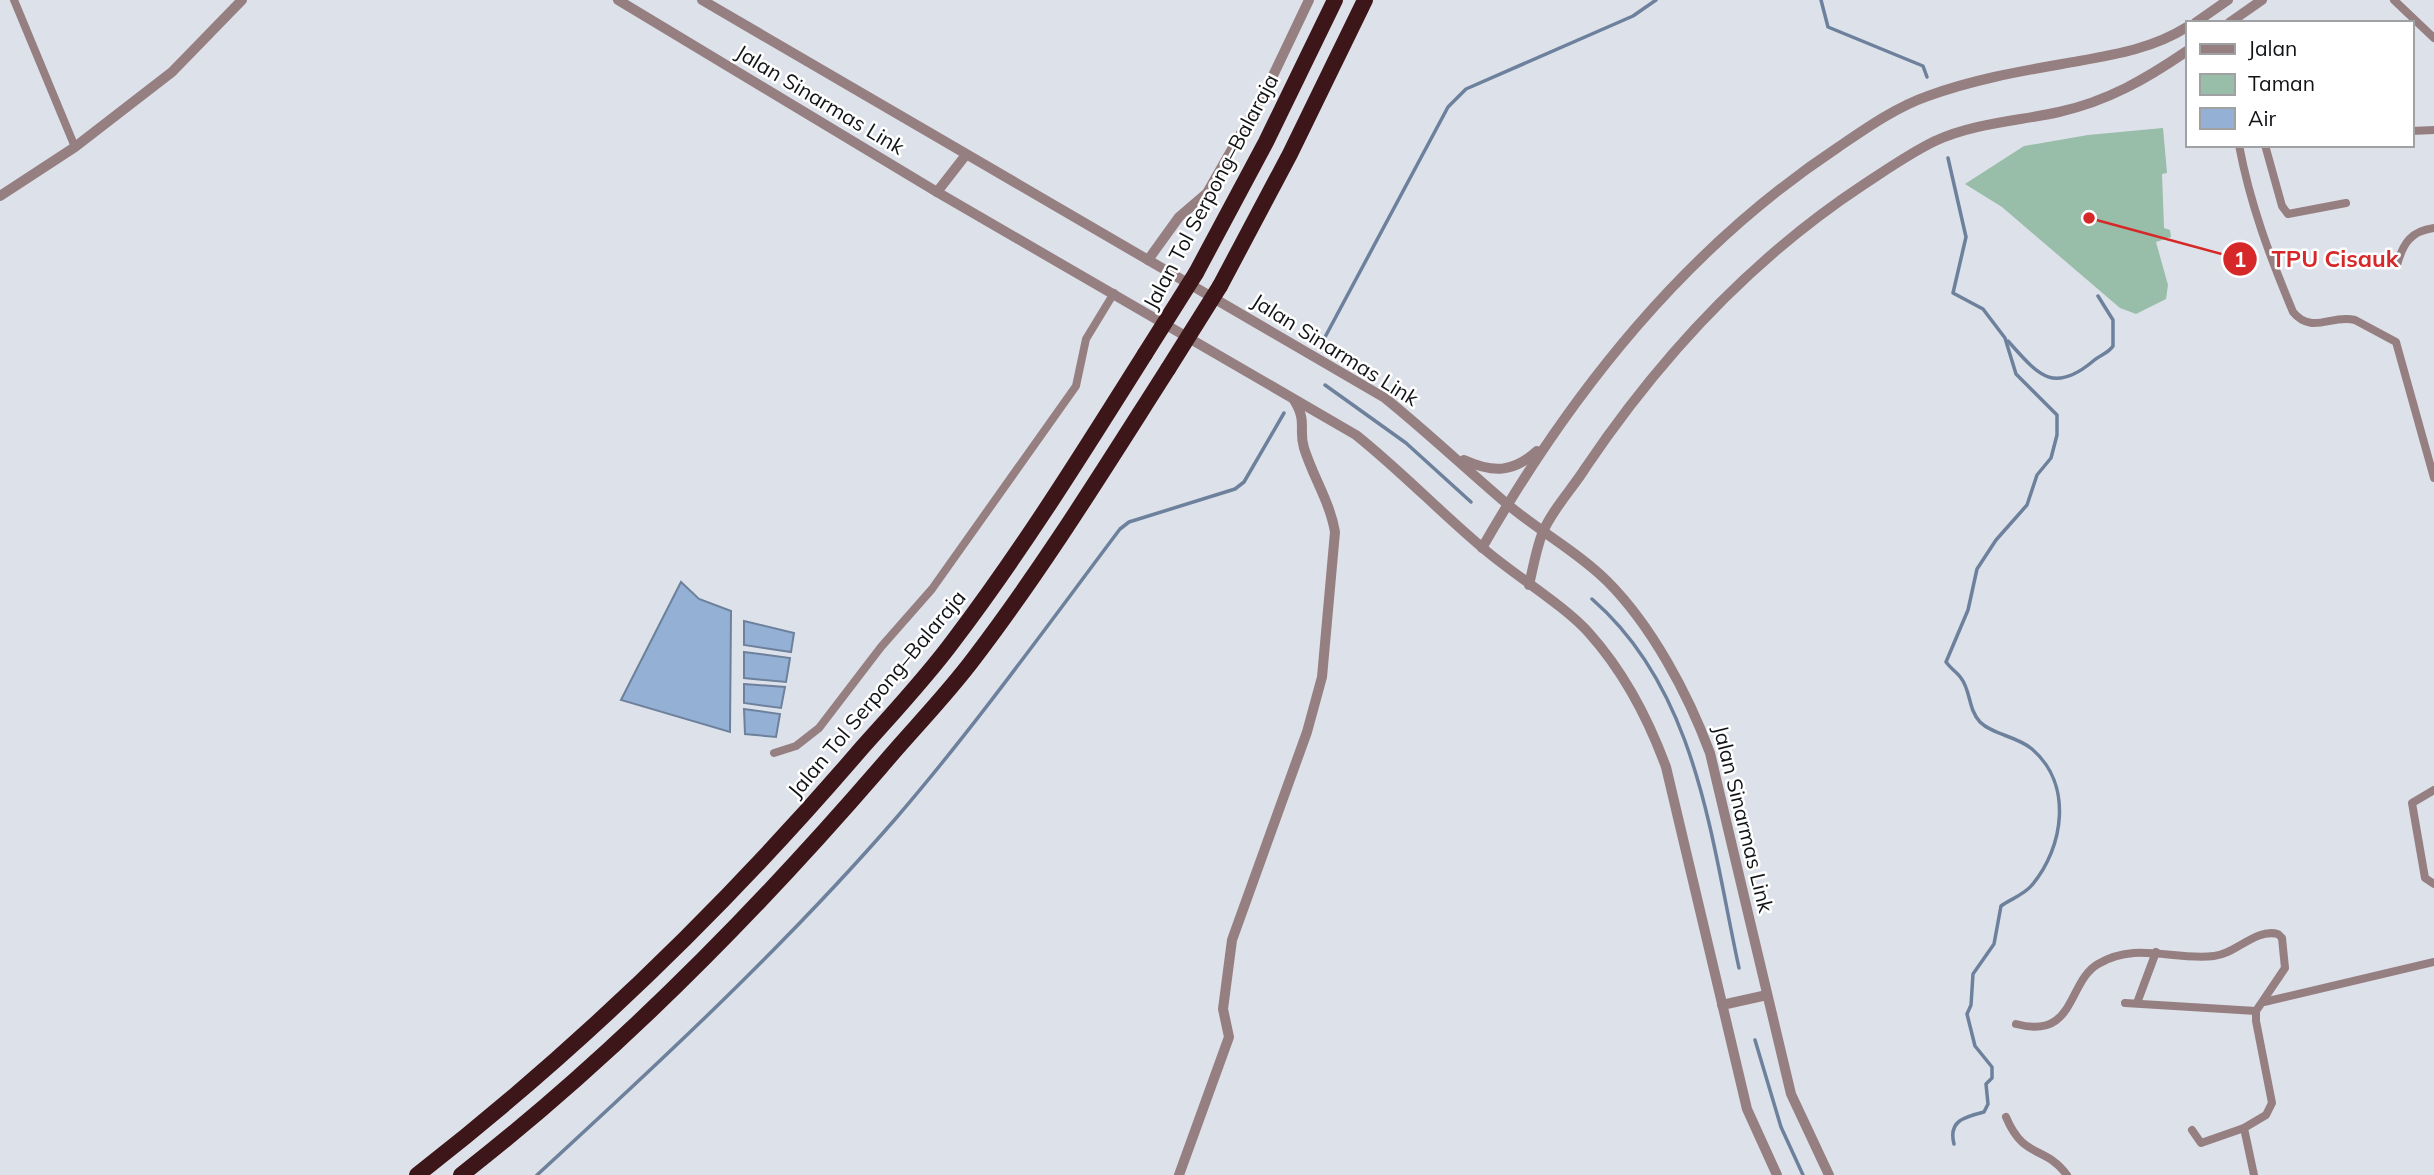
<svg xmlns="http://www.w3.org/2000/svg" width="2434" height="1175" font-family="Mulish,sans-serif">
<rect width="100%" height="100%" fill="#dde1ea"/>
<path fill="#98bda8" d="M2163,128L2167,173L2162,174L2164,228L2170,230L2171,237L2156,242L2168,285L2166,299L2136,314L2120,308L2002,207L1965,184L2024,146L2088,135Z"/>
<g fill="#94b0d5" stroke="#6d819c" stroke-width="2">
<path d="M681,582L699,599L731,611L730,732L621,700Z"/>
<path d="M744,621L794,633L791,652L744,645Z"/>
<path d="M744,652L790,658L786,682L744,678Z"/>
<path d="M744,684L785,687L781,708L744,703Z"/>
<path d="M744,709L780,714L776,737L745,734Z"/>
</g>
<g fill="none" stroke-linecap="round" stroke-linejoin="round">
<g stroke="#6d819c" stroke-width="3.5">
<path d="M1821,0L1828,27L1923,66L1927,77"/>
<path d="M1948,158L1966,237L1953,293L1983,309L2005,338L2016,374L2057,415V435L2051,458L2037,475L2027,505L1996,540L1977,569L1968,610L1946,662C1951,669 1957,672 1961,678C1971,691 1968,709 1980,722C1993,735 2017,736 2032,749C2073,784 2064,847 2032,885C2025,894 2011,899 2001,906L1994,944L1973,974L1971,1005L1967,1014L1975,1046L1992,1067V1078L1986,1084L1988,1104L1984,1112C1964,1117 1948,1121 1954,1144"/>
<path d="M1324,339L1448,107L1466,89L1633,16L1656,0"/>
<path d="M2008,341C2037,373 2052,395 2092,362C2099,355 2108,354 2113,346V320L2098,296"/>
<path d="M1325,385L1406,443L1471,502"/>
<path d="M1592,599C1698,691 1711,840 1739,968"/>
<path d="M1755,1040L1781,1127L1803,1175"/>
<path d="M537,1175C661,1061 786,945 897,817C976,725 1047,626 1120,529L1129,522L1235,489L1244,482L1284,413"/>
</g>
<g stroke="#967f80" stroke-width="8">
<path d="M14,0L75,147"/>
<path d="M2394,0L2434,38"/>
<path d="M2411,131L2434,130"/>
<path d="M2239,145C2250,204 2270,257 2293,312C2312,335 2331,314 2355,320L2396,342L2434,478"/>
<path d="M2265,145L2282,206L2288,214L2346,203"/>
<path d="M2397,265C2403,243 2411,231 2434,228"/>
<path d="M774,753L796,746L819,728L881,647L932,589L1076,386L1086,339L1114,293"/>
<path d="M2434,790L2412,803L2425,878L2434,884"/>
<path d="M2264,1002L2434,962"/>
<path d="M2125,1003L2256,1011"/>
<path d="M2137,1003L2156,952"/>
<path d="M2016,1024C2076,1040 2067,982 2098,964C2136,941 2174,961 2214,956C2236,954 2255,928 2278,934L2282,938L2285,968L2256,1011V1021L2272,1103L2266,1115L2244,1128L2254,1175"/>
<path d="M2006,1117C2024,1160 2045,1145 2067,1175"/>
<path d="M2192,1130L2201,1143L2244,1128"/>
</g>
<g stroke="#967f80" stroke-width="10">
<path d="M618,0L937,192L1356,435C1401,471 1440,512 1484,549C1514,575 1564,605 1589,633C1624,672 1648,718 1666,767L1747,1109L1777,1175"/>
<path d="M702,0L1385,398C1427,432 1465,468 1506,503C1537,530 1577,551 1607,581C1652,626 1688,694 1710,753L1791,1094L1829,1175"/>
<path d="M2195,23L2228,0"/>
<path d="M2229,23L2262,0"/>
<path d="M937,192L965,156"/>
<path d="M0,196L75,147L172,72L242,0"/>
<path d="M1148,260L1179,217L1207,193L1268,86L1309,0"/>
<path d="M1464,460C1493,473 1513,473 1537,451"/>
<path d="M1482,548C1572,391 1685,249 1837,148C1865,129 1896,107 1928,96C1972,80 2016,72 2062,64C2105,56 2149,51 2187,27"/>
<path d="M1529,585C1533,568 1536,550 1542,534C1551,511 1573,488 1586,467C1661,356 1751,259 1863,185C1886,170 1910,153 1935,141C1974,123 2018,121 2059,112C2108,101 2146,79 2187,51"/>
<path d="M1722,1005L1767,995"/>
<path d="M1179,1175L1229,1037L1223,1009L1232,940L1307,732L1322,677L1335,532C1330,502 1313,477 1304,448C1298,428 1308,423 1294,400"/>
</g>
<g stroke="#3d1619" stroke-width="16">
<path d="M1196,273L1266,142L1335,0"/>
<path d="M1220,286L1290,154L1365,0"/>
<path d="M417,1175C579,1049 727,905 860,750C892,714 926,678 954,640C1023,549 1084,451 1145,354"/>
<path d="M461,1175C614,1056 753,915 880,768C911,731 946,696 975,657C1045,565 1106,466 1168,369"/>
</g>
<g stroke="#3d1619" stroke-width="16">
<path d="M1145,354L1196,273"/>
<path d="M1168,369L1220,286"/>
</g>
</g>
<g text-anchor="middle" stroke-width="5" stroke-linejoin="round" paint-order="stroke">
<g font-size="21" fill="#111316" stroke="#fff">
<text transform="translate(820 100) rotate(31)" y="7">Jalan Sinarmas Link</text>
<text transform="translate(1211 192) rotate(-62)" y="7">Jalan Tol Serpong–Balaraja</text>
<text transform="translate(1335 350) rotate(32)" y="7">Jalan Sinarmas Link</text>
<text transform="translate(877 694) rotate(-50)" y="7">Jalan Tol Serpong–Balaraja</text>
<text transform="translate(1743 819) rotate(76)" y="7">Jalan Sinarmas Link</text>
</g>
</g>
<path fill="none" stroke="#d62828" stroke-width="2.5" d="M2089 218L2240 259"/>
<g fill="#d62828" stroke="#fff" stroke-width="2.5">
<circle cx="2089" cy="218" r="7"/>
<circle cx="2240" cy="259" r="18"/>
</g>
<g font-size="21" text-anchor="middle" font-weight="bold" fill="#fff">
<text x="2240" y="267">1</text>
</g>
<g font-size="23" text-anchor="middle" font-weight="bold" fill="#d62828" stroke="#fff" stroke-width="5" stroke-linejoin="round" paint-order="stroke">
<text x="2335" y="267">TPU Cisauk</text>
</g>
<rect x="2186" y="21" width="228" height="126" fill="#ffffff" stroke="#a0a1a2" stroke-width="2"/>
<rect x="2200" y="44" width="35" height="10" fill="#967f80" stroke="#a0a1a2" stroke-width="2"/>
<text x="2248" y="56" font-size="21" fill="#111316">Jalan</text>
<rect x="2200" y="74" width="35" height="21" fill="#98bda8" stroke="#a0a1a2" stroke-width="2"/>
<text x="2248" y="91" font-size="21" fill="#111316">Taman</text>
<rect x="2200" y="108" width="35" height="21" fill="#94b0d5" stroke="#a0a1a2" stroke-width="2"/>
<text x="2248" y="126" font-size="21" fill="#111316">Air</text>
</svg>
